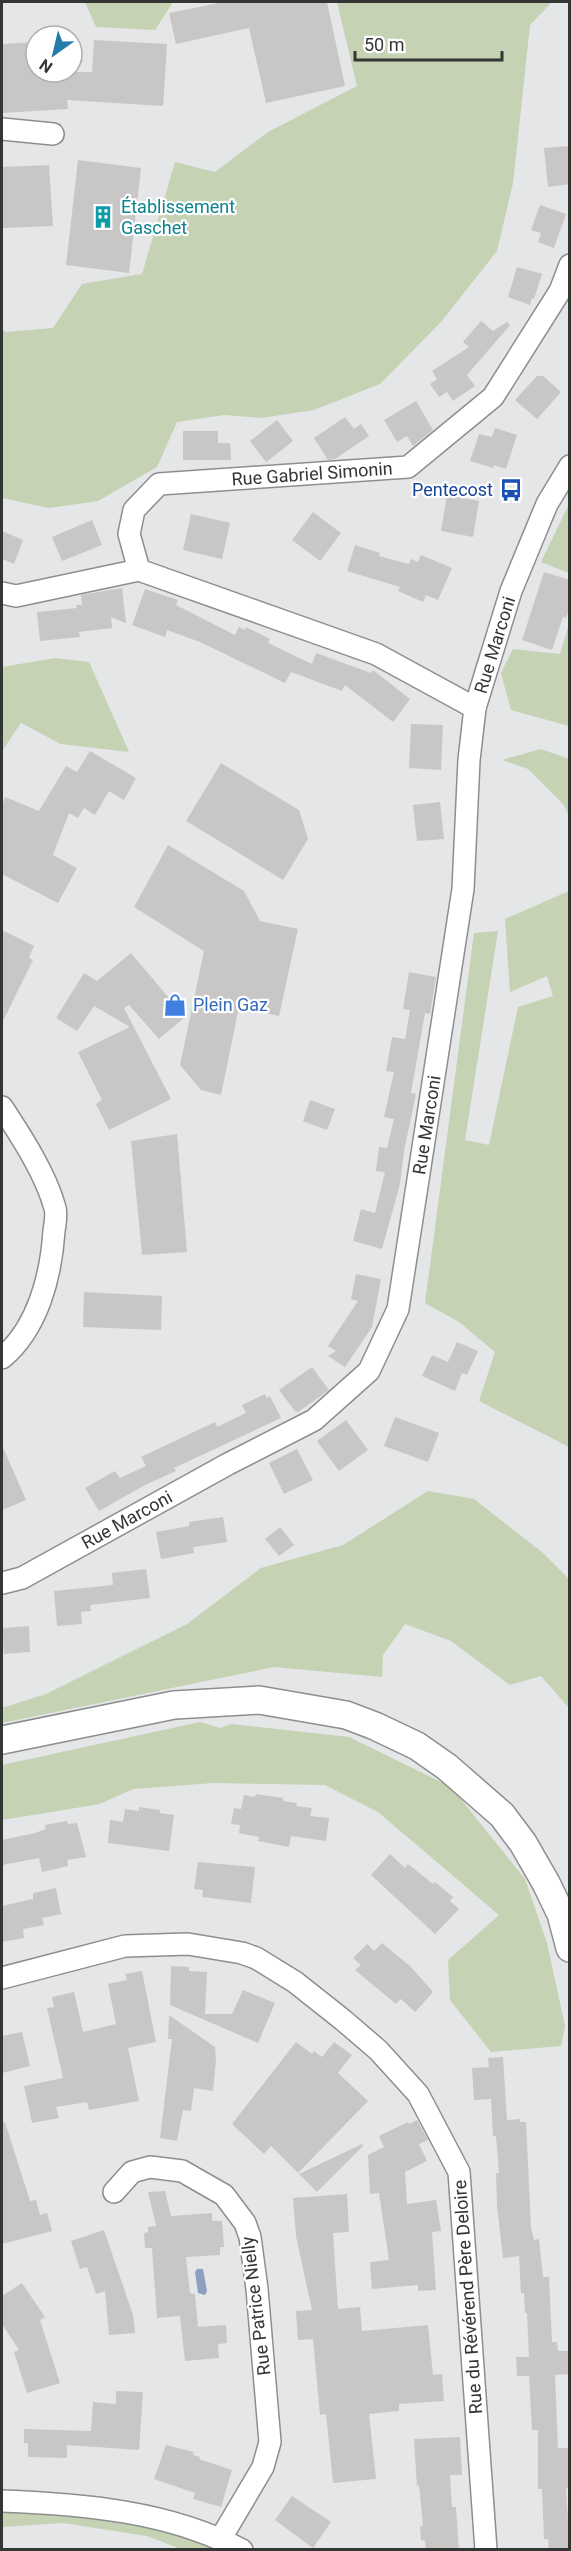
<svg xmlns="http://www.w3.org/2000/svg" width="571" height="2551" font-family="Roboto,sans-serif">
<rect width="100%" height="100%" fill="#e4e6e7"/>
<g fill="#c5d2b3">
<path d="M85,2H173L155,30L96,27Z"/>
<path d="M337,2H552L530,25L513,183L497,251L441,322L380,384L314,410L261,418L224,415L177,422L157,467L98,501L49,508L2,498V329L6,332L53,328L82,284L142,274L175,162L215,172L268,132L357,86Z"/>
<path d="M569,504L570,573H569L541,562Z"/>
<path d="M569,624V726L511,710L501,673L513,649L560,654Z"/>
<path d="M55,658L89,662L129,752L61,744L21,723L2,751V667Z"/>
<path d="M541,749L569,759V816L564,805L528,769L502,760Z"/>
<path d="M569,891V1447L479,1401L495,1352L459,1322L425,1303L474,933L498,931L465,1140L489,1145L518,1007L553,996L547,976L510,992L505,919Z"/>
<path d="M428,1491L474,1499L543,1553L569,1579V1708L541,1676L510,1685L451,1641L405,1624L383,1655L382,1677L274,1667L2,1723V1708L46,1694L187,1624L261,1568L343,1545Z"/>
<path d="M200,1722L220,1728L231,1724L349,1737L451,1787L525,1879L547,1943L565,2026L561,2046L491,2052L450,2000L448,1960L499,1915L378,1812L325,1785L213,1783L133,1789L100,1804L2,1820V1765Z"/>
<path d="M8,2511L91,2513L166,2530L222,2549H181L147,2536L63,2523L2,2527V2512Z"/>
</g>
<path fill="#8da0bf" d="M197,2269H203L207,2291L205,2295L198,2293L195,2272Z"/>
<g fill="#c9c7c5">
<path d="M224,2H327L345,86L266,103L249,28L176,44L169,13Z"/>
<path d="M94,40L167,44L163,106L67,100L68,109L2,113V44L36,42V72H92Z"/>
<path d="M570,146V184L548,187L544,148Z"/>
<path d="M78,160L141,168L129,273L66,265Z"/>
<path d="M49,165L53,226L2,228V167Z"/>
<path d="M540,205L566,214L554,248L538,242L541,233L531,230Z"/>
<path d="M517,267L542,274L534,299L532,298L530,305L508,297Z"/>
<path d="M481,321L493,331L507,322L510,325L467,375L475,386L453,401L447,392L439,397L430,384L437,379L432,371L469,347L463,342Z"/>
<path d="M537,376H543L561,392L537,419L515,400Z"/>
<path d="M416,401L433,430L413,446L407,436L397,442L384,420Z"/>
<path d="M345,417L354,429L361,424L369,436L335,459L328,460L314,438Z"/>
<path d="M277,420L293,441L266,462L250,441Z"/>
<path d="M495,428L517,435L506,469L494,465L493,468L470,461L479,434L492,437Z"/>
<path d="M183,431H218V443H230L231,460H183Z"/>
<path d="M447,495L479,501L473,537L441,531Z"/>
<path d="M313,512L341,533L320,561L292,540Z"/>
<path d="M191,514L230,523L222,559L183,550Z"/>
<path d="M92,520L102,545L62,561L52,537Z"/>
<path d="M2,531L23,540L14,564L2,559Z"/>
<path d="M355,545L380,553L379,556L409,564L411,559L418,562L421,555L452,568L438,600L426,595L423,602L398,591L400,587L347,571Z"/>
<path d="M544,572L570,580V606L566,618L563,617L552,650L522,640Z"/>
<path d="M122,588L126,623L111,617L112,628L79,632L80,637L40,641L37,612L77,608L76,605H82L81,595Z"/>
<path d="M145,589L178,600L176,605L235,635L239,627L245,630L246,627L270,639L268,643L312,664L316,653L371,673L373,670L410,699L393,722L345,685L342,691L291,672L285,683L200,642L167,630L165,637L132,625Z"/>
<path d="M411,724L443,725L441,770L409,768Z"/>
<path d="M90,751L136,778L124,800L109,791L95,815L84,808L78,818L69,813L53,855L77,868L58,903L2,874V806L5,797L39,811L66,766L77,772Z"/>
<path d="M221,763L299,810L308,839L283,880L186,821Z"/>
<path d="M440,802L444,839L417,841L413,805Z"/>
<path d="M168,845L244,891L260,921L298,929L279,1016L239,1007L221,1095L201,1090L180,1065L204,951L134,907Z"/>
<path d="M2,930L34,946L29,958L33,960L2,1023Z"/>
<path d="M131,953L185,1017L159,1039L129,1005L124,1008L171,1099L109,1130L96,1104L102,1100L78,1052L130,1027L94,1006L77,1031L56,1018L84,973L97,981Z"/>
<path d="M409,972L436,977L430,1014L425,1013L411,1093L416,1094L404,1151L400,1184L382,1249L353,1241L361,1209L375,1213L385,1172L376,1171L379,1147L387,1148L394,1119L384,1117L394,1072L386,1071L392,1037L405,1039L410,1010L403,1009Z"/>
<path d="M310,1100L335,1109L327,1130L303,1121Z"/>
<path d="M177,1134L187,1252L142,1255L131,1141Z"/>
<path d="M356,1274L381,1279L372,1327L345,1367L328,1356L336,1351L328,1346L358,1301L351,1299Z"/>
<path d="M84,1292L162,1296L161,1330L83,1327Z"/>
<path d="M457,1342L478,1351L467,1375L462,1373L455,1391L422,1376L432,1355L448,1362Z"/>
<path d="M312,1367L329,1390L298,1412L295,1411L279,1390Z"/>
<path d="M265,1394L267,1398L270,1396L281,1418L174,1468L176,1471L145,1485L99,1511L85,1488L115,1471L120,1478L146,1466L141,1457L215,1422L217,1427L246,1413L242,1405Z"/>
<path d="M395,1417L439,1433L428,1462L384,1446Z"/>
<path d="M346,1420L368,1450L339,1471L317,1441Z"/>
<path d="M2,1445L26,1500L2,1510Z"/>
<path d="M297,1449L313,1480L284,1494L269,1463Z"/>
<path d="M223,1517L227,1542L193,1547L194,1553L161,1559L156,1532L189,1526V1522Z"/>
<path d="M280,1527L294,1545L279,1556L265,1539Z"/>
<path d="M146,1569L150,1598L90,1605L91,1611L81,1612L82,1624L57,1626L54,1591L113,1585L112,1573Z"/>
<path d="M29,1626L30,1652L4,1654L2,1628Z"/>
<path d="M256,1794L283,1798V1801L297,1803L296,1806L312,1808L310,1816L329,1818L326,1841L291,1836L289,1847L258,1841L259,1837L239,1833L240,1825L231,1824L234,1808L241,1809L244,1795L255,1797Z"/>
<path d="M139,1807L160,1810V1813L174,1815L169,1851L108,1843L110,1820L123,1822L125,1809L139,1811Z"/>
<path d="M67,1821L68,1824L77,1823L86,1857L67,1860L68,1866L42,1872L39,1858L2,1865V1840L35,1833L46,1829L45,1825Z"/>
<path d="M390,1854L405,1868L408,1864L433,1884L435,1882L453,1897L450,1901L459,1909L435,1934L371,1875Z"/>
<path d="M198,1862L255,1867L251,1903L202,1897L203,1890L194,1889Z"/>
<path d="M56,1888L61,1914L42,1918L44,1925L23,1929L24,1938L2,1942V1906L33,1899V1893Z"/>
<path d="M382,1943L411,1967L433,1992L415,2012L401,1999L396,2004L355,1970L361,1965L353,1958L367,1944L374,1951Z"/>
<path d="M171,1966L189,1967V1971L207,1972L205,2014H232L243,1990L275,2003L258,2043L170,2005Z"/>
<path d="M142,1971L156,2042L128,2048L139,2101L89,2110L87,2102L56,2107L59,2118L32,2123L24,2086L63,2078L47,2008L54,2007L52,1997L74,1992L83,2032L116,2024L108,1984L127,1980L125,1974Z"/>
<path d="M169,2015L215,2047L216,2061L213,2091L194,2088L191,2111L183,2110L177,2141L160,2138L172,2039H168Z"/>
<path d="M22,2032L30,2066L2,2073V2036Z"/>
<path d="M296,2042L312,2054L314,2051L322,2057L334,2042L352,2055L338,2073L368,2101L298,2173L271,2146L264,2154L232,2124Z"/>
<path d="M503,2057L507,2120L520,2119V2122H526L531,2227L534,2240L539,2239L543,2277H549L552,2342H557L558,2351H570V2374L555,2375L558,2448H568L569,2488H566L570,2548L549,2549L548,2539H544L542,2489H538V2430H532L529,2376H517L516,2357H529L527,2313H525L524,2293H521L519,2256L503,2258L497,2206L496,2173H499L496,2136H493L491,2099L474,2100L472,2068L489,2067L488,2058Z"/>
<path d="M417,2120L428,2140L419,2144L427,2161L405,2172L407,2204L436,2200L441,2231L432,2232L436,2290L418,2291V2285L372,2289L370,2262L389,2260L379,2193L370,2194L368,2155L384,2147L379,2136L408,2122L409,2124Z"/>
<path d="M5,2122L30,2201L36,2200L40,2215L47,2213L52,2231L2,2244V2123Z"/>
<path d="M362,2144L363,2146L317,2192L299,2174Z"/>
<path d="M165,2191L171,2216L212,2213V2221H222L224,2247H220V2255L186,2257L190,2293L195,2294L198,2327L226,2325L227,2343L218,2344L219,2358L185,2361L180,2316L157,2318L152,2248H145L144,2233L148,2232V2227L156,2226L148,2192Z"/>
<path d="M347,2194L349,2232L333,2233L338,2309L360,2307L362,2331L428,2325L433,2375L442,2374L444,2401L399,2404V2411L369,2414L376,2479L333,2483L326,2414L320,2415L313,2339L298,2340L296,2311L312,2310L296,2236L293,2198Z"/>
<path d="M104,2230L133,2315L135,2333L109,2335L105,2291L96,2294L87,2267L80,2269L71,2241Z"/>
<path d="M22,2283L45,2317L40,2320L60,2383L27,2393L14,2352L19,2350L2,2324V2296Z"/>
<path d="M116,2391L143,2392L139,2450L67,2445V2458L28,2457V2443H24V2429L91,2431L93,2402L116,2404Z"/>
<path d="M460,2437L462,2475H450L452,2507H456L459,2550H426L425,2541L421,2540L420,2527L423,2525L419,2485L417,2486L414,2439Z"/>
<path d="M166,2445L194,2452L193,2455L200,2457L199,2459L232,2470L221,2507L193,2499L195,2493L154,2479Z"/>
<path d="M292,2496L331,2522L313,2548L275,2520Z"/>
</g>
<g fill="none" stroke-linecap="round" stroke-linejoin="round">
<g stroke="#8d8e90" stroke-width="24">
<g id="minor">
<path d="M2,129L53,134"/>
<path d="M2,593L16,596L139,570"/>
<path d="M475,708L376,654L139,570L129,534L134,510L159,484L408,467L493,397L560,291L570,265"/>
<path d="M2,1107C21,1136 46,1174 55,1208C57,1215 55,1224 54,1231C51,1276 38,1328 2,1358"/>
<path d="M2,1583L22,1578L228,1464L314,1420L369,1371L398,1309L463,889L469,760L475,708L511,591L547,504L570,466"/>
<path d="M2,1978L125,1946L188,1944L242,1953L256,1958L295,1982L343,2020L378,2050L418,2094L459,2172L486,2550"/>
<path d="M114,2192L132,2172L150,2167L182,2171L224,2195L245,2223L250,2237L257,2289L270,2442L263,2467L221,2538"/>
<path d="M2,2501C81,2504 170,2511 242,2550"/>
</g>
</g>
<g stroke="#8d8e90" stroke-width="30">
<path id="major" d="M2,1740L174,1705L259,1700L346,1715L375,1726L417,1746L447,1767L502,1815L523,1843L546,1883L561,1914L570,1948"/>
</g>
<use href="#minor" stroke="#fff" stroke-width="21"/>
<use href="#major" stroke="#fff" stroke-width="27"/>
</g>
<defs>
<g id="building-bare" transform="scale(1.8)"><path d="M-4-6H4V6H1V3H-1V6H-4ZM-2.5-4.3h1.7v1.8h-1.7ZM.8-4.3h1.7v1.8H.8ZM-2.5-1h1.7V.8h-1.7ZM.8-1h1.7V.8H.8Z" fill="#0f9aa8" stroke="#fff" stroke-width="2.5" paint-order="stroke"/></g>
<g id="bus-bare" transform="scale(1.8)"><path d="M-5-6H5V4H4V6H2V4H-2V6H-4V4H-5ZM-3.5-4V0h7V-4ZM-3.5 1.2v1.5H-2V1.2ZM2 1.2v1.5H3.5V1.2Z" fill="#1a4fb4" stroke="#fff" stroke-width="2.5" paint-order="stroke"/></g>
<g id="shop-bare" transform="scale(1.8)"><path d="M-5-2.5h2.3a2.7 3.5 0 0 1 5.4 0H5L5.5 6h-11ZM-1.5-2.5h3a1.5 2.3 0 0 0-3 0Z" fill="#3f7fe0" stroke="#fff" stroke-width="2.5" paint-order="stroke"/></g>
</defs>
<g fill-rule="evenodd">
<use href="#building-bare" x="103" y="217"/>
<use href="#bus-bare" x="511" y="490"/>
<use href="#shop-bare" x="175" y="1005"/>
</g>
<g text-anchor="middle" stroke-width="4.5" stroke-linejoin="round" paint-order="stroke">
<g font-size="18" fill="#0d838f" stroke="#fff" text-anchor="start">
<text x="121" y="213">Établissement<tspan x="121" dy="21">Gaschet</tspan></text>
</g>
<g font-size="18" fill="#343535" stroke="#fff">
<text transform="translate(312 474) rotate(-4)" y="6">Rue Gabriel Simonin</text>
<text transform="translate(495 645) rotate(-73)" y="6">Rue Marconi</text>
<text transform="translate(427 1125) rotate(-81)" y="6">Rue Marconi</text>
<text transform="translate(127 1520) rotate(-29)" y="6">Rue Marconi</text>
<text transform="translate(468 2297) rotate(-94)" y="6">Rue du Révérend Père Deloire</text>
<text transform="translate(256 2306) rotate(-97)" y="6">Rue Patrice Nielly</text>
</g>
<g font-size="18" fill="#164399" stroke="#fff" text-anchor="end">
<text x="493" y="496">Pentecost</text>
</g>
<g font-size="18" fill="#366cbe" stroke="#fff" text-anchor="start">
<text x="193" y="1011">Plein Gaz</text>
</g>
</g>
<rect width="571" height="2551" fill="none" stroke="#343535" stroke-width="6"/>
<g transform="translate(54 54) rotate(214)"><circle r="28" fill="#ffffff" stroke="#aeaeae" stroke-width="1.5"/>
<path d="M0-4.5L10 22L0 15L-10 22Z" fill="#257cab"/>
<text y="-9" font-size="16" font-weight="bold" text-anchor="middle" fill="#343535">N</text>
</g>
<path d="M355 51v9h147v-9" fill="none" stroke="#343535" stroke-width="3"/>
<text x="364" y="51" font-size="18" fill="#343535" stroke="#ffffff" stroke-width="4.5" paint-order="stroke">50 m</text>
</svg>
